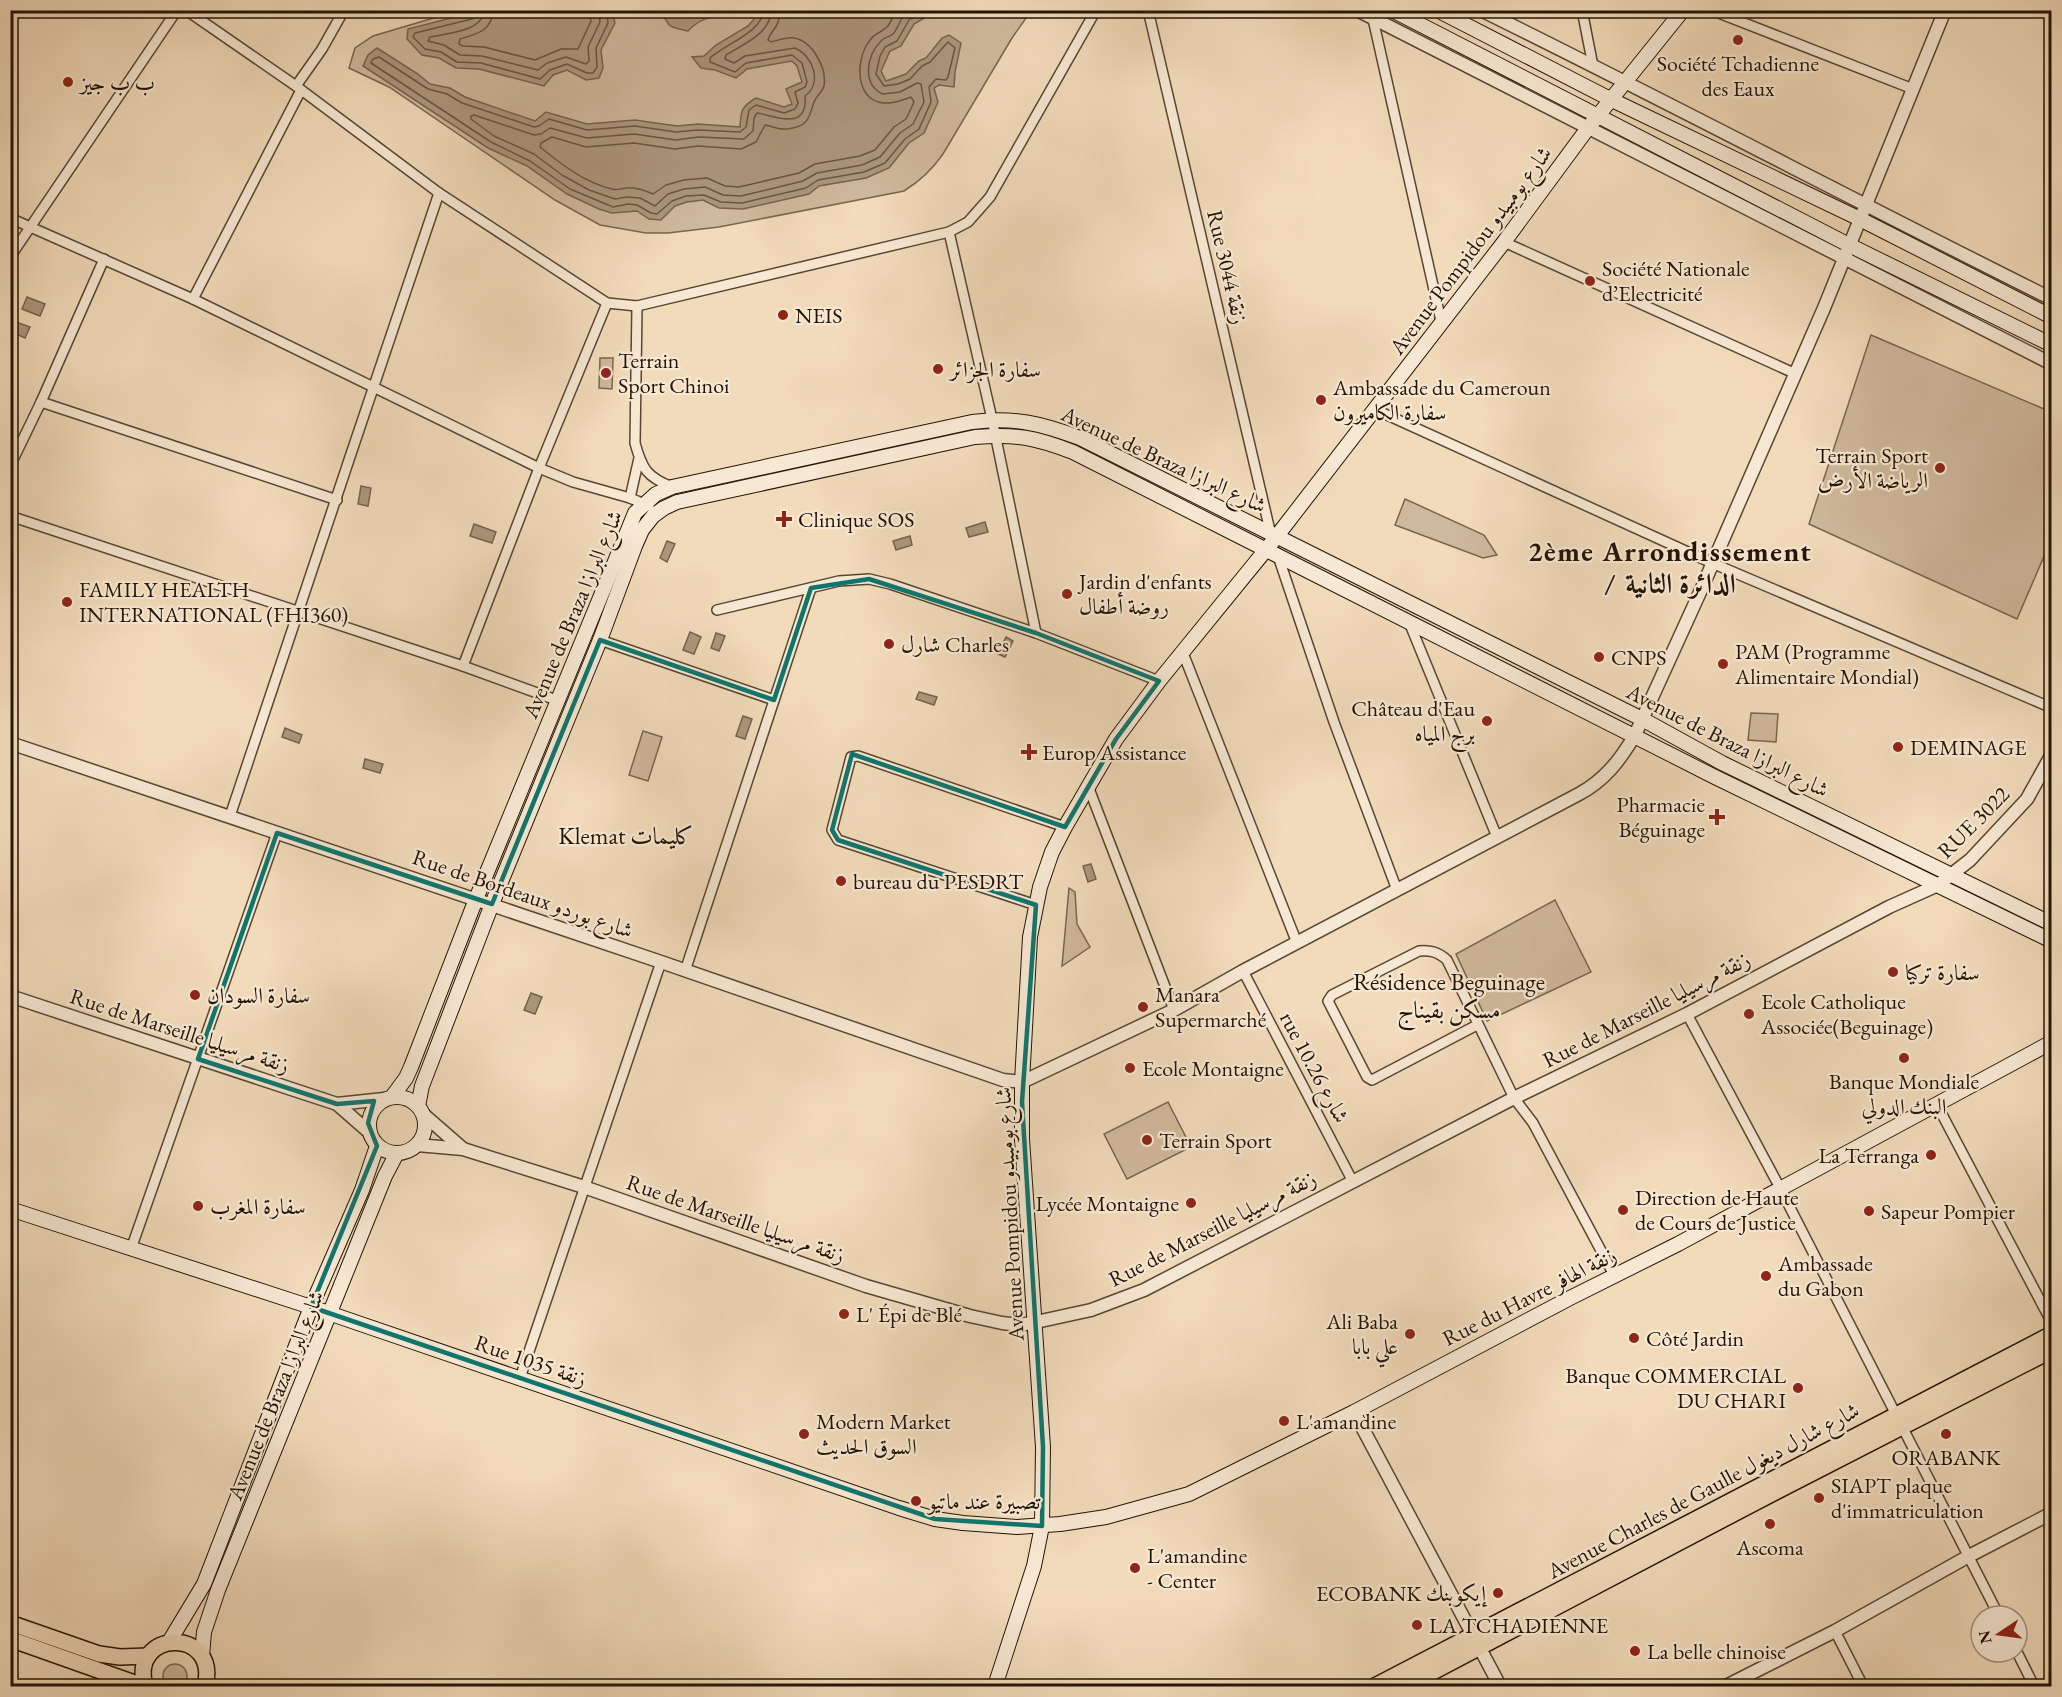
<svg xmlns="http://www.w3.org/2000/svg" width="2062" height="1697" font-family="'EB Garamond',Amiri,serif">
<rect width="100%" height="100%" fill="#f2dbbb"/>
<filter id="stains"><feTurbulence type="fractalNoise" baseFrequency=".00333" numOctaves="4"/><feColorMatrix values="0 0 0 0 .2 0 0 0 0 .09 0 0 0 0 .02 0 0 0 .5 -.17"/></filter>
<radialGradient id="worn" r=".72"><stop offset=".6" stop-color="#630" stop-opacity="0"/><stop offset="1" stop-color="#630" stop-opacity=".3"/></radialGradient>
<g fill="#cfb99c" stroke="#796650" stroke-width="1.5">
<path d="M457,11H1031L1012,38L943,154C932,170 920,181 904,191L719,227L668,233H646L600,225L555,200L389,87L349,68L355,48L373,36Z"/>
<path d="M1871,335L2051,412V540L2017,619L1809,524Z"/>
<path d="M600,358H613L612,389L599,388Z"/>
<path d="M1405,499L1484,535L1497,555L1483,558L1395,525Z"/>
<path d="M1751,713L1778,714L1776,742L1748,740Z"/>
<path d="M643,731L662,737L648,781L629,775Z"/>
<path d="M1069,888L1075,892L1077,924L1090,947L1062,966Z"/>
<path d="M1555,900L1591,972L1487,1021L1456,954Z"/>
<path d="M1168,1102L1191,1147L1127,1179L1104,1134Z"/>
<circle cx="175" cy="1676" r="12"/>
</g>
<g fill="#ac977d" stroke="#75634d" stroke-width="1.5">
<path d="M482,10L612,11L615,23L601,50L603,68L599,78L586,80L567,70L553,75L544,86L479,69L456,68L439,58L422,55L407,39L408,29Z"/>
<path d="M661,11H730L726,15C711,16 699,19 688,31C668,27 669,27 661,11Z"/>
<path d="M758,11H936L914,24L901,46L890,51L881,71L886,81L906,74L919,61L926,58L942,38L949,35L961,43L955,72L954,87L939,85L934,88L938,102L924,133L909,143L889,168L866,178L819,186L809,194L743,209L719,208L703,200L687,202L675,206L661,220L649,219L637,211L612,213L599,209L567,194L527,166L488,148L363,66L368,55L377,48L418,74L430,84L450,88L465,97L535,121L546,112L587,124L635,120L677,126L698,124L740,127C741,110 741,107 756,98L784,107L792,104L786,89L802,82L797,66L792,61L747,69L736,78L715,70L701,68L692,57L704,56L716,45L748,26L757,16Z"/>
<path d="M27,297L45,304L40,316L22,309Z"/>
<path d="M16,322L30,327L25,338L12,332Z"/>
<path d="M361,486L371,488L368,506L358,504Z"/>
<path d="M985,522L988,532L969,537L966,528Z"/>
<path d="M474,524L496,532L492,543L470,536Z"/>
<path d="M910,536L912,545L896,550L893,541Z"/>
<path d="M667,541L675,544L667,562L660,558Z"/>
<path d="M690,632L701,637L694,654L683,650Z"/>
<path d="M716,633L725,636L719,651L711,648Z"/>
<path d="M1006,637L1013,641L1005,657L998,654Z"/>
<path d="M919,692L937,697L934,705L916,699Z"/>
<path d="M743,716L752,719L745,739L736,736Z"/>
<path d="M285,728L302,735L299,743L282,737Z"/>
<path d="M365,759L383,764L380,773L363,768Z"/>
<path d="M1091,864L1096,879L1088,882L1083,866Z"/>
<path d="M531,993L542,997L535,1014L524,1010Z"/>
</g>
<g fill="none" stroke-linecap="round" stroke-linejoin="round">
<g stroke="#685640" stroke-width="1.5">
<path d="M476,10V16L472,19L415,33L413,37L425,49L441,52L457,62L481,63L540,79L550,70L567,64L587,73H593L597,67L596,48L608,23L606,10"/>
<path d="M484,10C483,32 447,33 430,37L428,41L444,45L460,55L482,56L538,70L547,63L566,57L586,64L589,61L588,47L600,22L599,10"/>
<path d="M493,10C492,31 477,34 460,39L459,44L463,46L484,47L535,60L561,49H578L591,21L590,10"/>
<path d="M763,10C764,31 724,45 710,58V62L735,72L746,63L792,55L802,63L807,82L805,87L795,92L798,103L795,109L784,113L756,105L749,110L746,127L740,132L698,130L676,132L635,126L587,130L549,119L539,126L534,127L462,103L447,94L428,89L379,57L373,59L371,63L491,142L530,161L570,189L613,207L628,204L637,205L651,213L657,214L672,201L686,196L704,195L721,202L742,203L806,188L818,180L864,172L885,163L905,139L919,129L931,102L929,87L936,79L946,80L948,77L955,48L948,42L930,62L922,66L910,79L898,84L884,86L876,74L880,56L885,47L897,41L909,20L923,10"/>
<path d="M771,10C771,34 743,44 726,55L725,59L734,63L745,56L795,48C813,56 823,83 805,96C808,132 775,116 757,113L754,118L753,131L744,139L698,137L676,140L634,134L587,138L550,128L541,134L534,135L474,115L471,116V119L494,136L534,154L562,175L589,190L615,199L627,197L640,198L655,206L668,194L684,189L705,187L723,195L741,196L803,181L817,173L862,165L880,157L900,133L913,124L924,102L921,84L917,83L900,92L883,94C862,85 866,55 881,41C884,37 890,37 893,34C900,26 900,16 909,10"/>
<path d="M780,10C780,28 771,29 768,40L771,42C779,40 787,37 794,38C813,41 827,69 824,86C822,93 816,96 814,102C809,118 808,127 787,129C780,130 772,126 765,125L756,142L741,149L698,146L675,149L634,143L586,147L552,137L541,143L540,147C561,164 585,183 612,189C618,191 621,188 626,188C636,187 644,190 653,194L666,185L684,180L707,178L725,186L739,187L799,173L815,164L860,156L875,150L894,127L906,119L914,102L911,97C903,100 893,104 884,103C856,100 856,64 866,46C874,32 878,35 887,27C891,23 893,15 896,10"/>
</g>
<g stroke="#574632" stroke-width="12">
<g id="minor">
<path d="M186,10L296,86L439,193L607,303L637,306L949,232L968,222L990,197L1096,10"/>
<path d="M1148,10L1271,535"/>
<path d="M1582,10L1593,66"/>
<path d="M1711,10L1913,89"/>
<path d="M1373,19L1441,321"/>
<path d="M296,86L322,49L344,10"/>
<path d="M10,218L193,299L539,468L573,482L630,498L649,506"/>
<path d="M949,232L992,419L1036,633"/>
<path d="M1504,242L1796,374"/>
<path d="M10,257L177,10"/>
<path d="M193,299L301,90"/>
<path d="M637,306L635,443C642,469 647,477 672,487"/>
<path d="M41,402L337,500"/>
<path d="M1374,409L1712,563L2052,708"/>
<path d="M10,466L41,402L104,259"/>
<path d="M630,498L639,458"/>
<path d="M10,516L463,666L559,701"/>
<path d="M1277,553L1334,722L1397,890"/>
<path d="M717,610L839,581L869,579L890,584L1036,633L1159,681"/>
<path d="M1409,622L1497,837"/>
<path d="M600,640L774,700"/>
<path d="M1183,653L1297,943"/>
<path d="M463,666L539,468L607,303"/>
<path d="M1088,786L1174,1010"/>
<path d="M230,816C300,609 368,400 439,193"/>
<path d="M1036,905L838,840L832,830L851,757L858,756L1065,827"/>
<path d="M685,971L811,588"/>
<path d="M1243,971L1352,1180"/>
<path d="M1687,1014L1780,1188L1999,1616"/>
<path d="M1477,1025L1372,1080L1367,1077L1328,1001L1332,995L1419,951C1431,950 1438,952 1447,960L1514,1098L1533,1123L1614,1275"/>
<path d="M1936,1103L2052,1323"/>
<path d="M131,1249L277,833"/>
<path d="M520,1378L661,962"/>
<path d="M1835,1631L1863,1686"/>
<path d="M2017,1652L2034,1686"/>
</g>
</g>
<g stroke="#574632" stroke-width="15">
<g id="tertiary">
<path d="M1357,10L2052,364"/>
<path d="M1481,10C1672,104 1861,204 2052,299"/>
<path d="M10,743L661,962L1003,1080L1022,1082L1174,1010L1243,971L1579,794C1605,780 1620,760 1635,735L1701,590L1824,308L1945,10"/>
<path d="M10,996L337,1104L369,1132"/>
<path d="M337,1104L384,1099"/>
<path d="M423,1114L462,1148"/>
<path d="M417,1145L463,1149L584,1187L866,1286L970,1316L1002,1323L1020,1325L1036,1322L1091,1310L1144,1290L1514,1098L1687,1014L1889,907L1938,885L1970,860L2027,799L2052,754"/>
<path d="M1354,1412L1500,1686"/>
<path d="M1726,1686L1835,1631L1969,1556L2052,1513"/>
</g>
</g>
<g stroke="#231404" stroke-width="16">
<g id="secondary">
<path d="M1392,10L1849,245L2052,345"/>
<path d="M1437,10L1612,100L1860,219L2052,317"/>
<circle cx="397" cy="1125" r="28"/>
<path d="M392,1097L406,1078L411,1067L476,899L635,513L656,494L672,487L972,422C1014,417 1040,423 1080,438L1642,719L1722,763L2052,924"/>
<path d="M418,1106L422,1086L492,904L600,640L635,546L642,530L653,516L664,508L677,502L975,437C1017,434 1034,437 1073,452L1715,777L2052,941"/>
<path d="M10,1209L311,1307L899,1508L935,1519L963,1523L1017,1527L1060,1524L1106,1517L1189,1494L1354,1412L1570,1298L1678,1244L2052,1042"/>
<path d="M169,1642L204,1584L311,1307L362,1190L377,1146"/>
<path d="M202,1656L204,1632L218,1590L385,1176L397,1153"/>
<path d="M995,1686L1034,1566L1042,1526L1043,1447L1022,1139V1082L1030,937L1040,887L1052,852L1065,827L1116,739L1159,681L1273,541L1504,242L1588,128L1683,10"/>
</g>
</g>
<g stroke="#231404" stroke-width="18">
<g id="primary">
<path d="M10,1623L99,1654L120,1657L148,1656"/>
<path d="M10,1639L143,1686"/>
<path d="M145,1686C129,1629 220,1627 205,1686"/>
<path d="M1375,1686L2052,1334"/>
<path d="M1406,1686L1754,1503L2052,1350"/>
</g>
</g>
<use href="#minor" stroke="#f7e8d3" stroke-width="9"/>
<use href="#tertiary" stroke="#f7e8d3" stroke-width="12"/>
<use href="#secondary" stroke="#f7e8d3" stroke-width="14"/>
<use href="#primary" stroke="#f2dbbb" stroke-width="15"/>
</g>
<path fill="none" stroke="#0f766e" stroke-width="4.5" stroke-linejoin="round" d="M869,579L1036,633L1159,681L1116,739L1065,827L852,754L832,830L838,840L1036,905L1022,1102L1043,1447L1042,1526L935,1519L311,1307L377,1146L368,1123L374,1101L337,1104L198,1059L277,833L492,904L600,640L774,700L811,588Z"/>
<g fill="#8f2418" stroke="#f7e8d3" stroke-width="2">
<circle cx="1738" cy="40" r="6"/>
<circle cx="68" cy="82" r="6"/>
<circle cx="1590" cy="281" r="6"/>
<circle cx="783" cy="315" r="6"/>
<circle cx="938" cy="369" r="6"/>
<circle cx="606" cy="373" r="6"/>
<circle cx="1321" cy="400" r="6"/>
<circle cx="1940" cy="468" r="6"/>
<path d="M781 510h6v6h6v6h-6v6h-6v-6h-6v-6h6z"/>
<circle cx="1067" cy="594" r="6"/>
<circle cx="67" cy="602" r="6"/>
<circle cx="889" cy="644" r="6"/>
<circle cx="1599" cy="657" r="6"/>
<circle cx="1723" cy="664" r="6"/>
<circle cx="1487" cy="721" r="6"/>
<circle cx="1898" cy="747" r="6"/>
<path d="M1026 743h6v6h6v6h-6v6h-6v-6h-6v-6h6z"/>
<path d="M1714 808h6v6h6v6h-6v6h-6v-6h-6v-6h6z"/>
<circle cx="841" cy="881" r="6"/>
<circle cx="1893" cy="972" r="6"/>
<circle cx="195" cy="995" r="6"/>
<circle cx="1143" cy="1007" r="6"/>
<circle cx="1749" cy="1014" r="6"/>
<circle cx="1904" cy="1058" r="6"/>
<circle cx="1130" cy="1068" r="6"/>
<circle cx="1147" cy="1140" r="6"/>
<circle cx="1931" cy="1155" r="6"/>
<circle cx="1191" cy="1203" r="6"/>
<circle cx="198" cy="1206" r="6"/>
<circle cx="1623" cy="1210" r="6"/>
<circle cx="1869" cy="1211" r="6"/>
<circle cx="1766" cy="1276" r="6"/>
<circle cx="844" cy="1314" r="6"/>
<circle cx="1410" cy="1334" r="6"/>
<circle cx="1634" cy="1338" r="6"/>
<circle cx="1798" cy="1388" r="6"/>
<circle cx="1284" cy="1421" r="6"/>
<circle cx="804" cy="1434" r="6"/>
<circle cx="1946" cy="1434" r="6"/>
<circle cx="1819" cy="1498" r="6"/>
<circle cx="916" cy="1501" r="6"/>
<circle cx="1770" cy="1524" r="6"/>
<circle cx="1135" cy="1568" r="6"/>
<circle cx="1498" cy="1593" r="6"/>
<circle cx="1417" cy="1625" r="6"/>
<circle cx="1635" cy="1651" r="6"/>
</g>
<g text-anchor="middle" stroke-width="4.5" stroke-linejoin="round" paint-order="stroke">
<g font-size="22" fill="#231404" stroke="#f7e8d3" text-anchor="start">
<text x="1738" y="71" text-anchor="middle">Société Tchadienne<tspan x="1738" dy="25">des Eaux</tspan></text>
<text x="80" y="90">ب ب جيز</text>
<text x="1602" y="276">Société Nationale<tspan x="1602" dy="25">d’Electricité</tspan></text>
<text x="795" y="323">NEIS</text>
<text x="618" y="368">Terrain<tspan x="618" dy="25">Sport Chinoi</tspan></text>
<text x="950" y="377">سفارة الجزائر</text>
<text x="1333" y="395">Ambassade du Cameroun<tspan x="1333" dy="25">سفارة الكاميرون</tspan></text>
<text x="1928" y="463" text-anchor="end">Terrain Sport<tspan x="1928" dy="25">الرياضة الأرض</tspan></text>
<text x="798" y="527">Clinique SOS</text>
<text x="1079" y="589">Jardin d'enfants<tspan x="1079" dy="25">روضة أطفال</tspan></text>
<text x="79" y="597">FAMILY HEALTH<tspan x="79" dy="25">INTERNATIONAL (FHI360)</tspan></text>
<text x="901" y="652">شارل Charles</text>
<text x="1735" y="659">PAM (Programme<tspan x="1735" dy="25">Alimentaire Mondial)</tspan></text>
<text x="1611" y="665">CNPS</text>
<text x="1475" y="716" text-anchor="end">Château d'Eau<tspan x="1475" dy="25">برج المياه</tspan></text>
<text x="1910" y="755">DEMINAGE</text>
<text x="1042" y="760">Europ Assistance</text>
<text x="1705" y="812" text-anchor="end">Pharmacie<tspan x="1705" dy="25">Béguinage</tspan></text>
<text x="853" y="889">bureau du PESDRT</text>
<text x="1905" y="980">سفارة تركيا</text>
<text x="1155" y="1002">Manara<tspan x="1155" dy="25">Supermarché</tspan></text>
<text x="207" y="1003">سفارة السودان</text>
<text x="1761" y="1009">Ecole Catholique<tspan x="1761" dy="25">Associée(Beguinage)</tspan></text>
<text x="1142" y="1076">Ecole Montaigne</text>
<text x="1904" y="1089" text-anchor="middle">Banque Mondiale<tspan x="1904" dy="25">البنك الدولي</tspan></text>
<text x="1159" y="1148">Terrain Sport</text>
<text x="1919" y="1163" text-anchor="end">La Terranga</text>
<text x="1635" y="1205">Direction de Haute<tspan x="1635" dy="25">de Cours de Justice</tspan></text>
<text x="1179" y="1211" text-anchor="end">Lycée Montaigne</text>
<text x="210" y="1214">سفارة المغرب</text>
<text x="1881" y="1219">Sapeur Pompier</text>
<text x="1778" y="1271">Ambassade<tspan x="1778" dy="25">du Gabon</tspan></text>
<text x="856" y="1322">L' Épi de Blé</text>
<text x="1398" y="1329" text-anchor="end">Ali Baba<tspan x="1398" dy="25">علي بابا</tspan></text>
<text x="1646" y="1346">Côté Jardin</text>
<text x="1786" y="1383" text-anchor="end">Banque COMMERCIAL<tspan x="1786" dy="25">DU CHARI</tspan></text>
<text x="816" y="1429">Modern Market<tspan x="816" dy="25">السوق الحديث</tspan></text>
<text x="1296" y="1429">L'amandine</text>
<text x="1946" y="1465" text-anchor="middle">ORABANK</text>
<text x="1831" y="1493">SIAPT plaque<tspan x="1831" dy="25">d'immatriculation</tspan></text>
<text x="928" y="1509">تصبيرة عند ماتيو</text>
<text x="1770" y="1555" text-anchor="middle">Ascoma</text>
<text x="1147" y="1563">L'amandine<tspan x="1147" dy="25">- Center</tspan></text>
<text x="1486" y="1601" text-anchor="end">ECOBANK إيكوبنك</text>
<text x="1429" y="1633">LA TCHADIENNE</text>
<text x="1647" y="1659">La belle chinoise</text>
</g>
<g font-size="22" fill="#231404" stroke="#f7e8d3">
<text transform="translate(1470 250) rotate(-53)" y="8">Avenue Pompidou شارع بومبيدو</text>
<text transform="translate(1228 267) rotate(77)" y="8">Rue 3044 زنقة</text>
<text transform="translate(1164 459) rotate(25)" y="8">Avenue de Braza شارع البرازا</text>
<text transform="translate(572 614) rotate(-67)" y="8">Avenue de Braza شارع البرازا</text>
<text transform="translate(1728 740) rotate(27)" y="8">Avenue de Braza شارع البرازا</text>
<text transform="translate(1973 822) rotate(-45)" y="8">RUE 3022</text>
<text transform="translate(523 893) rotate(19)" y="8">Rue de Bordeaux شارع بوردو</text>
<text transform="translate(1646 1009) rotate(-27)" y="8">Rue de Marseille زنقة مرسيليا</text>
<text transform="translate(180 1030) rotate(18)" y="8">Rue de Marseille زنقة مرسيليا</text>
<text transform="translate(1315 1067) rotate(62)" y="8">rue 10.26 شارع</text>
<text transform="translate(1009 1214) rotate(-93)" y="8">Avenue Pompidou شارع بومبيدو</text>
<text transform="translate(736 1218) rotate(19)" y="8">Rue de Marseille زنقة مرسيليا</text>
<text transform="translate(1212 1228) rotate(-27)" y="8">Rue de Marseille زنقة مرسيليا</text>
<text transform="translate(1529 1296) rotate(-27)" y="8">Rue du Havre زنقة الهافر</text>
<text transform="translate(531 1360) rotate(19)" y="8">Rue 1035 زنقة</text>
<text transform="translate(275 1395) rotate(-68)" y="8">Avenue de Braza شارع البرازا</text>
<text transform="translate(1703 1490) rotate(-28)" y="8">Avenue Charles de Gaulle شارع شارل ديغول</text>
</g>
<g font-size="24" fill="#231404" stroke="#f7e8d3">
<text x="626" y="844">Klemat كليمات</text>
<text x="1449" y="990">Résidence Beguinage<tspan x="1449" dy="28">مسكن بقيناج</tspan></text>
</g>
<g font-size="28" font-weight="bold" letter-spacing="1.5" fill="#231404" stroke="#f7e8d3">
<text x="1670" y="561">2ème Arrondissement<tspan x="1670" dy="32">/ الدائرة الثانية</tspan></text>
</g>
</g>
<rect width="2062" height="1697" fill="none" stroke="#f2dbbb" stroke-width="36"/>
<rect x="12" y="12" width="2038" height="1673" fill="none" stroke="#231404" stroke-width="3"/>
<rect x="18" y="18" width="2026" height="1661" fill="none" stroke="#231404" stroke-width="1.5"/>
<g transform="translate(1999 1634) rotate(257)"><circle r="28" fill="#f7e8d3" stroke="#a29380" stroke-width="1.5"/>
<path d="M0-4.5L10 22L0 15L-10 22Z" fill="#8f2418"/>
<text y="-9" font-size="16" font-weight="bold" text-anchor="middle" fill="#231404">N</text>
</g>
<rect width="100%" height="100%" filter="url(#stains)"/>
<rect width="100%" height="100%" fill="url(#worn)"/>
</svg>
